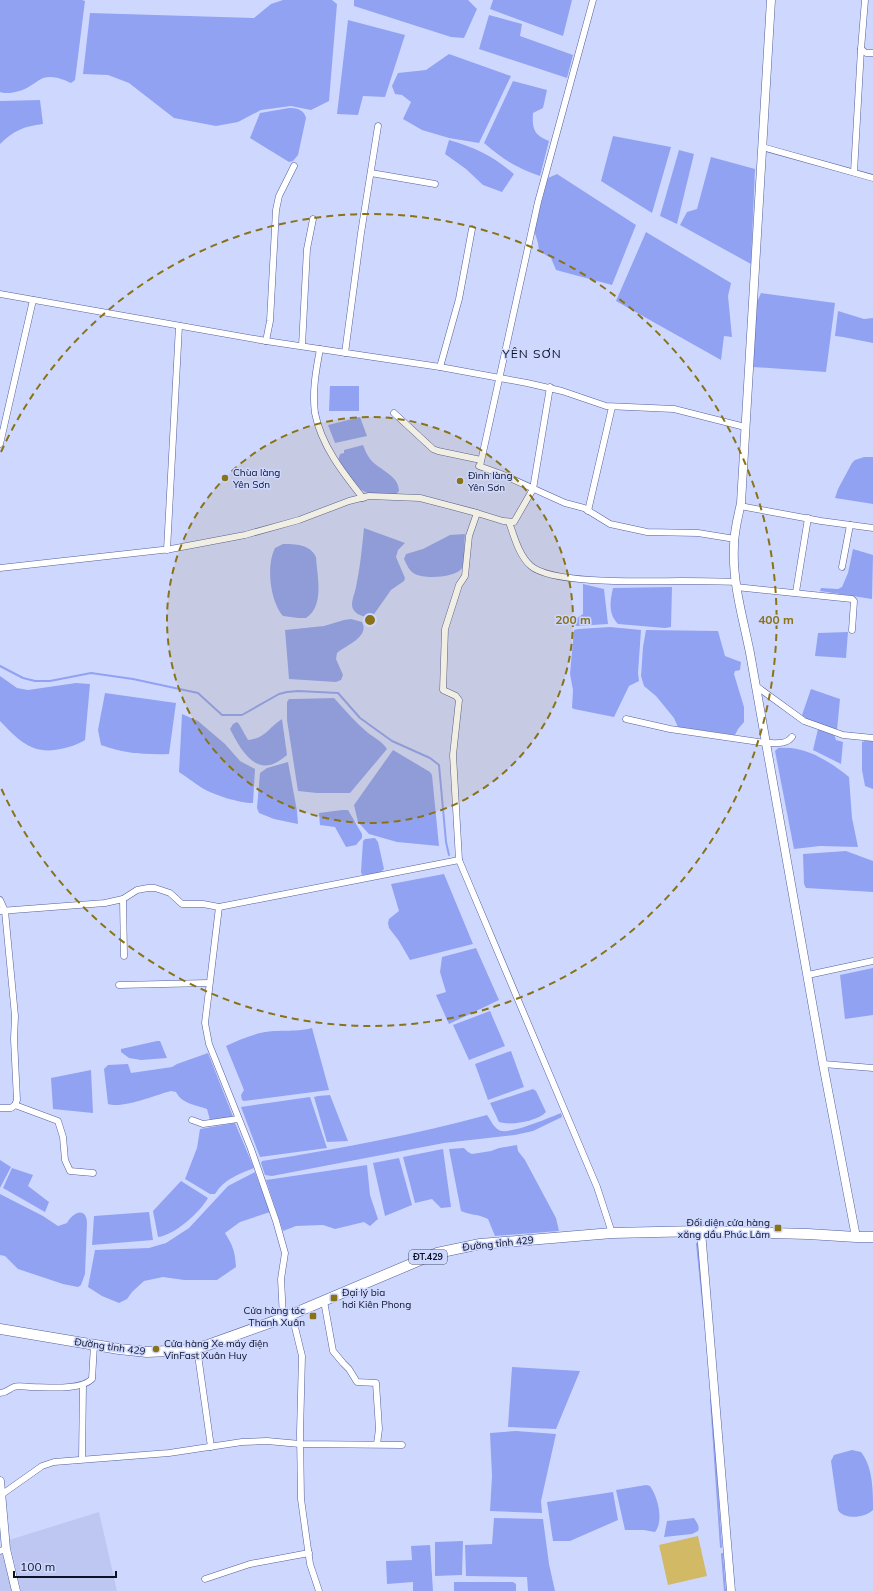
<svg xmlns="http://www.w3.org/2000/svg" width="873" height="1591" font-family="Mulish,sans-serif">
<rect width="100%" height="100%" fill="#ced8ff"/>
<g fill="#bdc7f1">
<path d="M99,1512L117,1591H21L9,1540Z"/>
<path d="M0,1553H2L12,1591H0Z"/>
</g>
<path fill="#d1b965" d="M698,1536L707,1576L668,1585L659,1545Z"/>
<g fill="#91a2f3">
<path d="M0,0H82L85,1L75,80L71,83C65,80 57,77 50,77C41,77 37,82 30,86C23,91 8,95 0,92Z"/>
<path d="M283,0H332L337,4L329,101L311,110L291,106L261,110L238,122L216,126L174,118L129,83L108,75L83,74L90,13L254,18L271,4Z"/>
<path d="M354,0H468L477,9L464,38L451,37L354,6Z"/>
<path d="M493,0H572L563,36L490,9Z"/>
<path d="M489,15L522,24L520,36L573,55L567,78L479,49Z"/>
<path d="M348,20L405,35L385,97L363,96L358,115L337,114Z"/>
<path d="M449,54L511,76L479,143L449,138L422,130L403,119L411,102L402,95L395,94L392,86L398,73L426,70Z"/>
<path d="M513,81L547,90L543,108L533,113C532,129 534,135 549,141L540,176C515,167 504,160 484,143Z"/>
<path d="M40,100L43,124C24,126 13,131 0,144V101Z"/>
<path d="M289,108C296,108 304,109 306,118L298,155L293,161L289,162L250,138L260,113Z"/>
<path d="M613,136L671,147L652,213L601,181Z"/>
<path d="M449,140C476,148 493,156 514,174L502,192L483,185L466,169L445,154Z"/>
<path d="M679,150L694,154L677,224L660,216Z"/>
<path d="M711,157L755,169L751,264L680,225L687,212L697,209Z"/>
<path d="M557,174L636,225L612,285L556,270L551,258L539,251L538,243L534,230L548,178Z"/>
<path d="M646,232L731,283L728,296L732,337L724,336L721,360L616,301Z"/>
<path d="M761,293L835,303L826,372L753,367L757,302Z"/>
<path d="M838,311L864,319L873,318V343L843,337L835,336Z"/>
<path d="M330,386H359V411H329Z"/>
<path d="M360,417L367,436L335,443L328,425Z"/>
<path d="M363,445C365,450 367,455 370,459C379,470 399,475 399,491L396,494C387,495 374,496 365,492C356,488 345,469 338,461L340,454L344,453V450Z"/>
<path d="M864,457H873V504L835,498L838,489L852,463L855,460Z"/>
<path d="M364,528L405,543L398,550L396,557L405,578L404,581L391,590L372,617C366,618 356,615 353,609C350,603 355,593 356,587C360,568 362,548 364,528Z"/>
<path d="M465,534C464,542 465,561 462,568C456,578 424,579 415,574C409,571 407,565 404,559L406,554L423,549L450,535Z"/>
<path d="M283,544C295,544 310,544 316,557C317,576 325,606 306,618H298L283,616C270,601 266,565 275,548Z"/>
<path d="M853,549L873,555L872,599L820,591L821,588L838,589L842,587L848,573Z"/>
<path d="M583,584L604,589L608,624L577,626L572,624L573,621L583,614Z"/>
<path d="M672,587L671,627L665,628L618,624C608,614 610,601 613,588Z"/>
<path d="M351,619L362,622C370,637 346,645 337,653L336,659L343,675L341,680L336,682L289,679L285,630L324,626L344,620Z"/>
<path d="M610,627L641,630L638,673L639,681L629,686L614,717L574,709L572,708L573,690L570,674L574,630L578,629Z"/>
<path d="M646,630L718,631L725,656L741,662L740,670L735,671L734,674L744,707V722L738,729L735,735L678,727L674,718L656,696L644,686L641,676L643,647Z"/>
<path d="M848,632L846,658L815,656L818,633Z"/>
<path d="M0,676L17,688L28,690L76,683L90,684L85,740C78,744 73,746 65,748C34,756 21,743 0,721Z"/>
<path d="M811,689L840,699L837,730L804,718L802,715Z"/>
<path d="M105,693L176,703L169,754C146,755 122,753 101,745L98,730Z"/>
<path d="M334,698C345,710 355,722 367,732C373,737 383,742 387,749L350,793H317L298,791L287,720V702L289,699H294Z"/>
<path d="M182,714L198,721L225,744L240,761L255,769L253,803C239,803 214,795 202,788C194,783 187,777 179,772Z"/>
<path d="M282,719L287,755C283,758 278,762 273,764C251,772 238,744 230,729L233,724L237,722L239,724L248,740C266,738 268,728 282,719Z"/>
<path d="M818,729L834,734L836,740L843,742L841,764L813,750Z"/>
<path d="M868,740H873V789L865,786L862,770V742Z"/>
<path d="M778,748C805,745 829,761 849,777L852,818L858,847L820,846L794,849L775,751Z"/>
<path d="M393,750L430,772L432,775L439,846L397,842L369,834L358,822L354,805Z"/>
<path d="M288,762L297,811L298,824L274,819L259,813L257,808L260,773L267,768Z"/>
<path d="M342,810H348L362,834V838L356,845L346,847L335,827L320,825L319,813Z"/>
<path d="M375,838L378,842L384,869L380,873L362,875L361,872L363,841L365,839Z"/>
<path d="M846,851L873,861V892L806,888L804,884L803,854Z"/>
<path d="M444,874L473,944L410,960L399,941L389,928L388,923L389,919L399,911L391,884Z"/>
<path d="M476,948L499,1000L449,1024L436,995L446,992L440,972L442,957Z"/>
<path d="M873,968V1015L845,1019L840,975Z"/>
<path d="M490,1011L505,1046L469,1060L453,1025Z"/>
<path d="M312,1028L329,1090L244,1101L242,1100L241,1095L244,1090L226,1046C241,1039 257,1032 274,1031C289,1030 296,1032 312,1028Z"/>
<path d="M157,1041H160L167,1058L141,1060L129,1058L121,1052V1049Z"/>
<path d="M511,1051L524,1087L488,1100L475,1064Z"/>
<path d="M208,1053L234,1119L210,1120L207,1109C196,1105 182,1104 176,1092L171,1091C155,1095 123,1109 108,1104L104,1069L108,1065L128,1064L131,1073L172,1067L177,1064Z"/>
<path d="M91,1070L93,1113L53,1109L51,1078Z"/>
<path d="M533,1089L536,1091L546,1112C538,1121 511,1126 499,1122L490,1103Z"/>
<path d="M330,1095L348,1141L327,1142L314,1097L318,1096Z"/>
<path d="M310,1097L327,1148L260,1157L241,1107Z"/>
<path d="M561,1113L562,1117L533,1131L515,1135L444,1143L272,1176L265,1175L261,1163L262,1161C338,1149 413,1135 487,1115C491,1120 493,1127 499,1130C507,1136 551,1117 561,1113Z"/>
<path d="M235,1123L254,1168C239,1174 224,1179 215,1194H210L185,1179L197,1148L200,1129Z"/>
<path d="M517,1145L518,1151L525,1160L556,1218L559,1231L495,1236L488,1219C479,1214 469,1215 461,1211L449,1149L464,1148L468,1152L472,1154L491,1151L499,1148Z"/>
<path d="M443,1149L451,1207L441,1208L432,1199L415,1203L403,1157Z"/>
<path d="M399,1158L412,1205L385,1216L373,1163Z"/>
<path d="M0,1160L11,1167L0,1188Z"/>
<path d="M367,1165L370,1195L378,1219L370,1226L364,1222L335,1229L323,1225L296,1226L283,1231L266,1180Z"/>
<path d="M12,1168L33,1175L28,1186L49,1202L45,1212L3,1188Z"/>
<path d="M255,1172L270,1212L240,1222L225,1233C233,1246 235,1251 236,1267L217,1280H184L163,1277L144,1281L132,1292L127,1299L119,1303L102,1296L88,1287L95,1250L149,1248L166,1243L189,1228L228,1186Z"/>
<path d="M181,1181L208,1198C200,1212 175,1235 158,1237L153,1211Z"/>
<path d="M0,1194L43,1216L58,1226L67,1223C73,1212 87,1206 87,1224L85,1274L81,1285L78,1287L63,1284L18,1269L5,1256L0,1255Z"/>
<path d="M149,1212L153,1240L92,1245L94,1216Z"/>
<path d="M512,1367L580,1371L556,1429L508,1427Z"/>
<path d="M516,1431L556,1434L541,1501L542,1513L490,1511L492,1476L490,1433Z"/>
<path d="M852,1450L861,1452C873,1467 873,1491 873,1510C865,1518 844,1520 838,1510L831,1461L834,1455Z"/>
<path d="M646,1485L650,1486C658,1497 664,1521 655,1532L644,1530H625L616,1490Z"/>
<path d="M613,1492L618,1520L570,1541H553L547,1502Z"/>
<path d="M494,1518L543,1519L549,1564L555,1591H528L527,1577L466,1576L465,1545L492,1544Z"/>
<path d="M694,1518C697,1523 700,1526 698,1531L692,1534L664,1537L667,1521Z"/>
<path d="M463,1541L462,1575L435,1576V1542Z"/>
<path d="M430,1545L433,1591H413V1582L387,1584L386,1561L412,1560L411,1546Z"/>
<path d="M454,1582H513L516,1584V1591H454Z"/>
</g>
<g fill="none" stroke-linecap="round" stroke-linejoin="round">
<g stroke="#91a2f3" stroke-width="2">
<path d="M0,666L23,678L35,681H50L91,673L133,679L198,693L222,715H242L279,694L287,692L298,691L338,693L360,718L392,741L430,758L439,765L446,842L449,855"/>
<path d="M697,1244L705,1322"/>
<path d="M711,1400L721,1547"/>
<path d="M722,1554L725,1591"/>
</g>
<g stroke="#556099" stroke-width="7">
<g id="minor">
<path d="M865,0L861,49L866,53H873"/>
<path d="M762,147L873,178"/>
<path d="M854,172L861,49"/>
<path d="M371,173L435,184"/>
<path d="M0,294L266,341L440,367L527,383L562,391L606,406L674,409L745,427"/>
<path d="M266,341L270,321L276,210L279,196L294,166"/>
<path d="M302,346L307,249L313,219"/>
<path d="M320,349C316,370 312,392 315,413C321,445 343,473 363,498"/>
<path d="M345,353L361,233L378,126"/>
<path d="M440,367L459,299L472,229"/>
<path d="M394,413L433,449L438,451L481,460"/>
<path d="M0,444L33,300"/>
<path d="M479,466L501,474L565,503L584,508L610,524L647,532L698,533L735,539"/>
<path d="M480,466L538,202L593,0"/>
<path d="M740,506L821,521L873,528"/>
<path d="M588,511L612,407"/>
<path d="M477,513L469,536L465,576L459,585L445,629L443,690L456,696L459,700L453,755L459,860L597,1187L612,1233"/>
<path d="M509,522C514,536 519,556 531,566C553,585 650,581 681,581C699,581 717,581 736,582"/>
<path d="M167,550L179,326"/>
<path d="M842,567L850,525"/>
<path d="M0,568L171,549L245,535L299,520L349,501L369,496L420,498L477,513L503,521L514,522L533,489L550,387"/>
<path d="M736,587L852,599L854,601L852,630"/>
<path d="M796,592L808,518"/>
<path d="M756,686L804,721L843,735L873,738"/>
<path d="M626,719L670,729L766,743C776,743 786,745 792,737"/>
<path d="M123,899L124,956"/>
<path d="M0,900L5,911L15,1016L14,1039L17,1100L15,1105L11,1108H0"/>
<path d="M219,907L205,1023L209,1044L251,1149L276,1221L285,1253L281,1279L283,1318"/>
<path d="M0,911L105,903L123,899L137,890L148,888H155L170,893L182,904H203L219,907L459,860"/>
<path d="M808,975L873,961"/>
<path d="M119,985L209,983"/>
<path d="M823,1064L873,1068"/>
<path d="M15,1105L58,1121L63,1137L65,1160L70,1171L93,1173"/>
<path d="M192,1120L203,1124L238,1119"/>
<path d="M324,1301L333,1351L343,1363L349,1369L357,1382L376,1383L379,1429L377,1444"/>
<path d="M292,1315L302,1356L300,1433L301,1499L310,1564L319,1591"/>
<path d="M197,1348L211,1447"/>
<path d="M0,1393C9,1392 8,1389 14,1387C18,1385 25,1387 30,1387C46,1387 80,1391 92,1379L94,1345"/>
<path d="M82,1459L83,1385"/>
<path d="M1,1495L42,1466L54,1462L169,1453L242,1442L267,1441L300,1444L402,1445"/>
<path d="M0,1551L6,1549"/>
<path d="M205,1579L250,1564L309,1553"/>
</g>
</g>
<g stroke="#556099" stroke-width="9">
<g id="tertiary">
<path d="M771,0L741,503C738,517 734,531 734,546C732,582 743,618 750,653L823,1064L856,1237"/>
<path d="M701,1231L731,1591"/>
<path d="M0,1481L6,1549L16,1591"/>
</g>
</g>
<g stroke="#556099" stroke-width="11">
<path id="primary" d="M0,1329L119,1349L147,1352L189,1350L208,1345L283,1318L437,1253L480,1244L612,1233L701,1231L808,1234L856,1237H873"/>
</g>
<use href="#minor" stroke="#fff" stroke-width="6"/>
<use href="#tertiary" stroke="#fff" stroke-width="8"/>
<use href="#primary" stroke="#fff" stroke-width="10"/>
</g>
<circle cx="370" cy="620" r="203" fill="#897316" fill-opacity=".12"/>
<g fill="none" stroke="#897316" stroke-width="2" stroke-dasharray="7 5">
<circle cx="370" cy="620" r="203"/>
<path d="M1 452A406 406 0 1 1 1 788"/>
</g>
<g fill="#897316" stroke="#ced8ff" stroke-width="1.5">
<circle cx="225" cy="478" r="4"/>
<circle cx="460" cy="481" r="4"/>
<rect x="774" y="1224" width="8" height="8" rx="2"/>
<rect x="330" y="1294" width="8" height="8" rx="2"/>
<rect x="309" y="1312" width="8" height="8" rx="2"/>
<circle cx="156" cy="1349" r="4"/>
</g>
<g text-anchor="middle" stroke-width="3" stroke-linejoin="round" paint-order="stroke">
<rect fill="#ced8ff" stroke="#474d68" stroke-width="1" x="409" y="1250" width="38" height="14" rx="3"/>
<g font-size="9" font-weight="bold" fill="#0d1127">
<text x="428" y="1260">ĐT.429</text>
</g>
<g font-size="10" fill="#0d1127" stroke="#ced8ff" text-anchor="start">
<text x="233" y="476">Chùa làng<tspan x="233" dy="12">Yên Sơn</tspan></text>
<text x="468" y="479">Đình làng<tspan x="468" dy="12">Yên Sơn</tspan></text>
<text x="770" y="1226" text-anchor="end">Đối diện cửa hàng<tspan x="770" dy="12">xăng dầu Phúc Lâm</tspan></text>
<text x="342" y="1296">Đại lý bia<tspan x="342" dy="12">hơi Kiên Phong</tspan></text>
<text x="305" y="1314" text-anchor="end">Cửa hàng tóc<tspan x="305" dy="12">Thanh Xuân</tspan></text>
<text x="164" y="1347">Cửa hàng Xe máy điện<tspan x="164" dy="12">VinFast Xuân Huy</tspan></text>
</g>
<g font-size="10" fill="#0d1127" stroke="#ced8ff">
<text transform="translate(498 1243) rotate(-6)" y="4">Đường tỉnh 429</text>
<text transform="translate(110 1346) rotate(8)" y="4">Đường tỉnh 429</text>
</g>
<g font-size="12" letter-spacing="1" fill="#0d1127" stroke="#ced8ff">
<text x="532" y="358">YÊN SƠN</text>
</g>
</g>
<circle cx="370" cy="620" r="6" fill="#897316" stroke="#ced8ff" stroke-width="2"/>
<g font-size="12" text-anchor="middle" font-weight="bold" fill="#897316" stroke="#ced8ff" stroke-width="3" stroke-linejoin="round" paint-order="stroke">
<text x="573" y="624">200 m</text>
<text x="776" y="624">400 m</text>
</g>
<path d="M14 1571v6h102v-6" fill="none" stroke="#0d1127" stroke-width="2"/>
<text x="20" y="1571" font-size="12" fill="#0d1127" stroke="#ced8ff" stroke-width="3" paint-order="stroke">100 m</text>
</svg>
